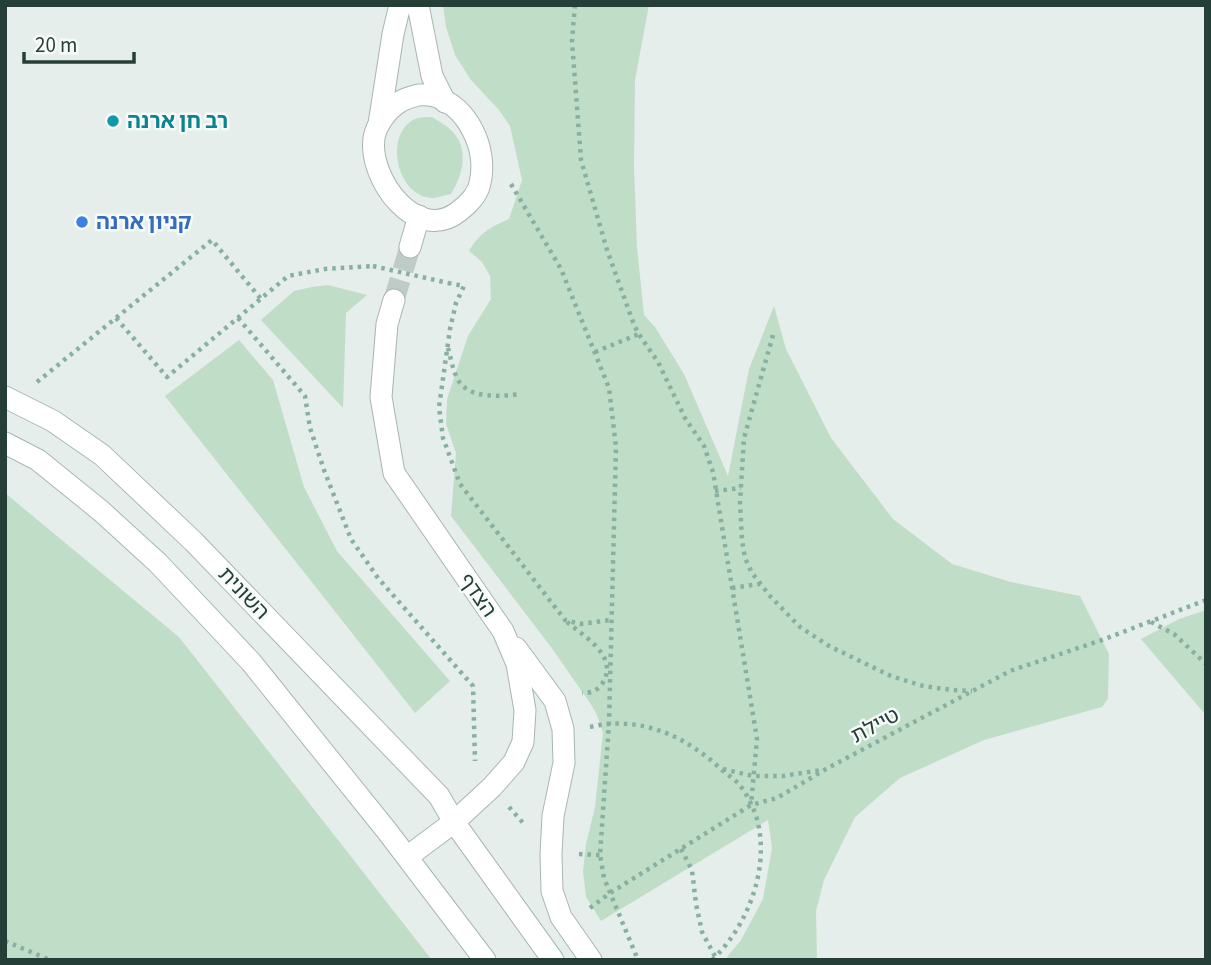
<svg xmlns="http://www.w3.org/2000/svg" width="1211" height="965" font-family="'Source Sans 3','Noto Sans Hebrew',sans-serif">
<rect width="100%" height="100%" fill="#e5eeea"/>
<g fill="#c0dec7">
<path d="M443,5H649L635,80L634,167L637,247L644,315L655,327L684,374L728,476L749,369L774,306L786,349L831,438L893,519L952,564L1011,582L1080,596L1109,654L1108,699L1102,707L984,740L900,778L855,817L824,880L816,911L817,960H728L727,957L741,940L763,899L772,848L768,820L601,921L586,897L583,871L586,844L595,807L603,733L597,715L590,703L551,647L451,516L456,453L446,424L447,399L468,336L491,299L490,276L482,262L469,251C480,233 490,227 509,219L522,180L510,126L499,110L471,80L455,55L446,27Z"/>
<path d="M432,117C438,121 446,125 451,130C470,148 463,175 451,194C446,195 439,197 434,198C398,199 382,135 415,119C420,117 427,117 432,117Z"/>
<path d="M328,285L367,295L346,313L343,408L261,320L294,291L312,287Z"/>
<path d="M239,340L273,380L304,487L337,551L450,681L415,713L165,396Z"/>
<path d="M5,493L179,637L432,960H5Z"/>
<path d="M1206,610V713H1204L1141,639L1179,619Z"/>
</g>
<g fill="none" stroke-linecap="round" stroke-linejoin="round">
<path stroke="#bfcbc6" stroke-width="21" stroke-dasharray="21 10" stroke-linecap="butt" d="M394,300L410,247"/>
<g stroke="#a8b6b1" stroke-width="23">
<g id="minor">
<path d="M418,5L432,76L445,102"/>
<path d="M418,95C423,95 429,94 434,96C468,106 488,149 480,183C478,194 468,205 458,212C416,244 368,178 374,138C376,125 387,110 398,103C403,99 411,97 418,95Z"/>
<path d="M379,124L393,34L400,5"/>
<path d="M410,247L419,216"/>
<path d="M394,300L387,324L381,397L394,473L503,631L517,664L525,710L523,742L514,762L492,787L454,822L407,857"/>
<path d="M5,397L53,421L102,455L193,541L439,796L454,822L553,960"/>
<path d="M5,443L38,460L101,511L158,563L251,662L387,831L485,960"/>
<path d="M516,648L555,701L563,729L564,763L553,816L551,854L552,891L561,917L591,960"/>
</g>
</g>
<g stroke="#87b0a2" stroke-width="4.5" stroke-dasharray="3.5 5" stroke-linecap="butt">
<path d="M575,5L572,41L581,160L607,250L633,322L638,333L658,362L685,418L704,446L713,472L757,739L751,805"/>
<path d="M511,184L561,269L609,388L616,447L609,723L600,855L604,878L638,960"/>
<path d="M448,283L464,286L456,303L450,329L439,407L443,438L460,484L565,620L580,624L611,620"/>
<path d="M116,318L167,377L288,276L325,269L373,266"/>
<path d="M238,318L305,396L310,428L324,470L351,539L378,578L473,686L475,761"/>
<path d="M773,335L744,438L740,502L742,540L745,558L752,573L770,596L800,627L829,646L891,676L923,686L952,690L972,691"/>
<path d="M448,348C451,359 453,371 458,380C470,400 502,396 520,394"/>
<path d="M595,352L639,334"/>
<path d="M37,382L212,240L261,299"/>
<path d="M715,491L741,488"/>
<path d="M732,588L760,584"/>
<path d="M567,622C585,637 620,657 602,684C597,691 591,693 582,693"/>
<path d="M1151,622L1174,634L1206,664"/>
<path d="M590,727C640,715 686,736 722,770C728,775 734,779 739,784C747,794 755,810 758,823C769,871 747,927 712,960"/>
<path d="M723,769L753,776H783L821,770"/>
<path d="M509,807L524,824"/>
<path d="M681,849L692,870L696,904L702,932L717,960"/>
<path d="M579,854L600,855"/>
<path d="M590,908L610,893L751,805L777,798L826,769L1010,671L1102,640L1206,600"/>
<path d="M5,941L50,960"/>
</g>
<use href="#minor" stroke="#fff" stroke-width="21"/>
<path stroke="#87b0a2" stroke-width="4.5" stroke-dasharray="3.5 5" stroke-linecap="butt" d="M373,266L448,283"/>
</g>
<circle fill="#0f9aa8" stroke="#f6faf8" stroke-width="2.5" cx="113" cy="121" r="7"/>
<circle fill="#3f7fe0" stroke="#f6faf8" stroke-width="2.5" cx="82" cy="222" r="7"/>
<g text-anchor="middle" stroke-width="5" stroke-linejoin="round" paint-order="stroke">
<g font-size="21" font-weight="bold" fill="#0d838f" stroke="#f6faf8" text-anchor="start">
<text x="127" y="128">רב חן ארנה</text>
</g>
<g font-size="21" font-weight="bold" fill="#366cbe" stroke="#f6faf8" text-anchor="start">
<text x="96" y="229">קניון ארנה</text>
</g>
<g font-size="21" fill="#253f38" stroke="#f6faf8">
<text transform="translate(244 593) rotate(46)" y="7">השונית</text>
<text transform="translate(478 595) rotate(55)" y="7">הצדף</text>
<text transform="translate(875 725) rotate(-28)" y="7">טיילת</text>
</g>
</g>
<rect width="1211" height="965" fill="none" stroke="#253f38" stroke-width="14"/>
<path d="M24 52v10h110v-10" fill="none" stroke="#253f38" stroke-width="3.5"/>
<text x="35" y="52" font-size="21" fill="#253f38" stroke="#f6faf8" stroke-width="5" paint-order="stroke">20 m</text>
</svg>
